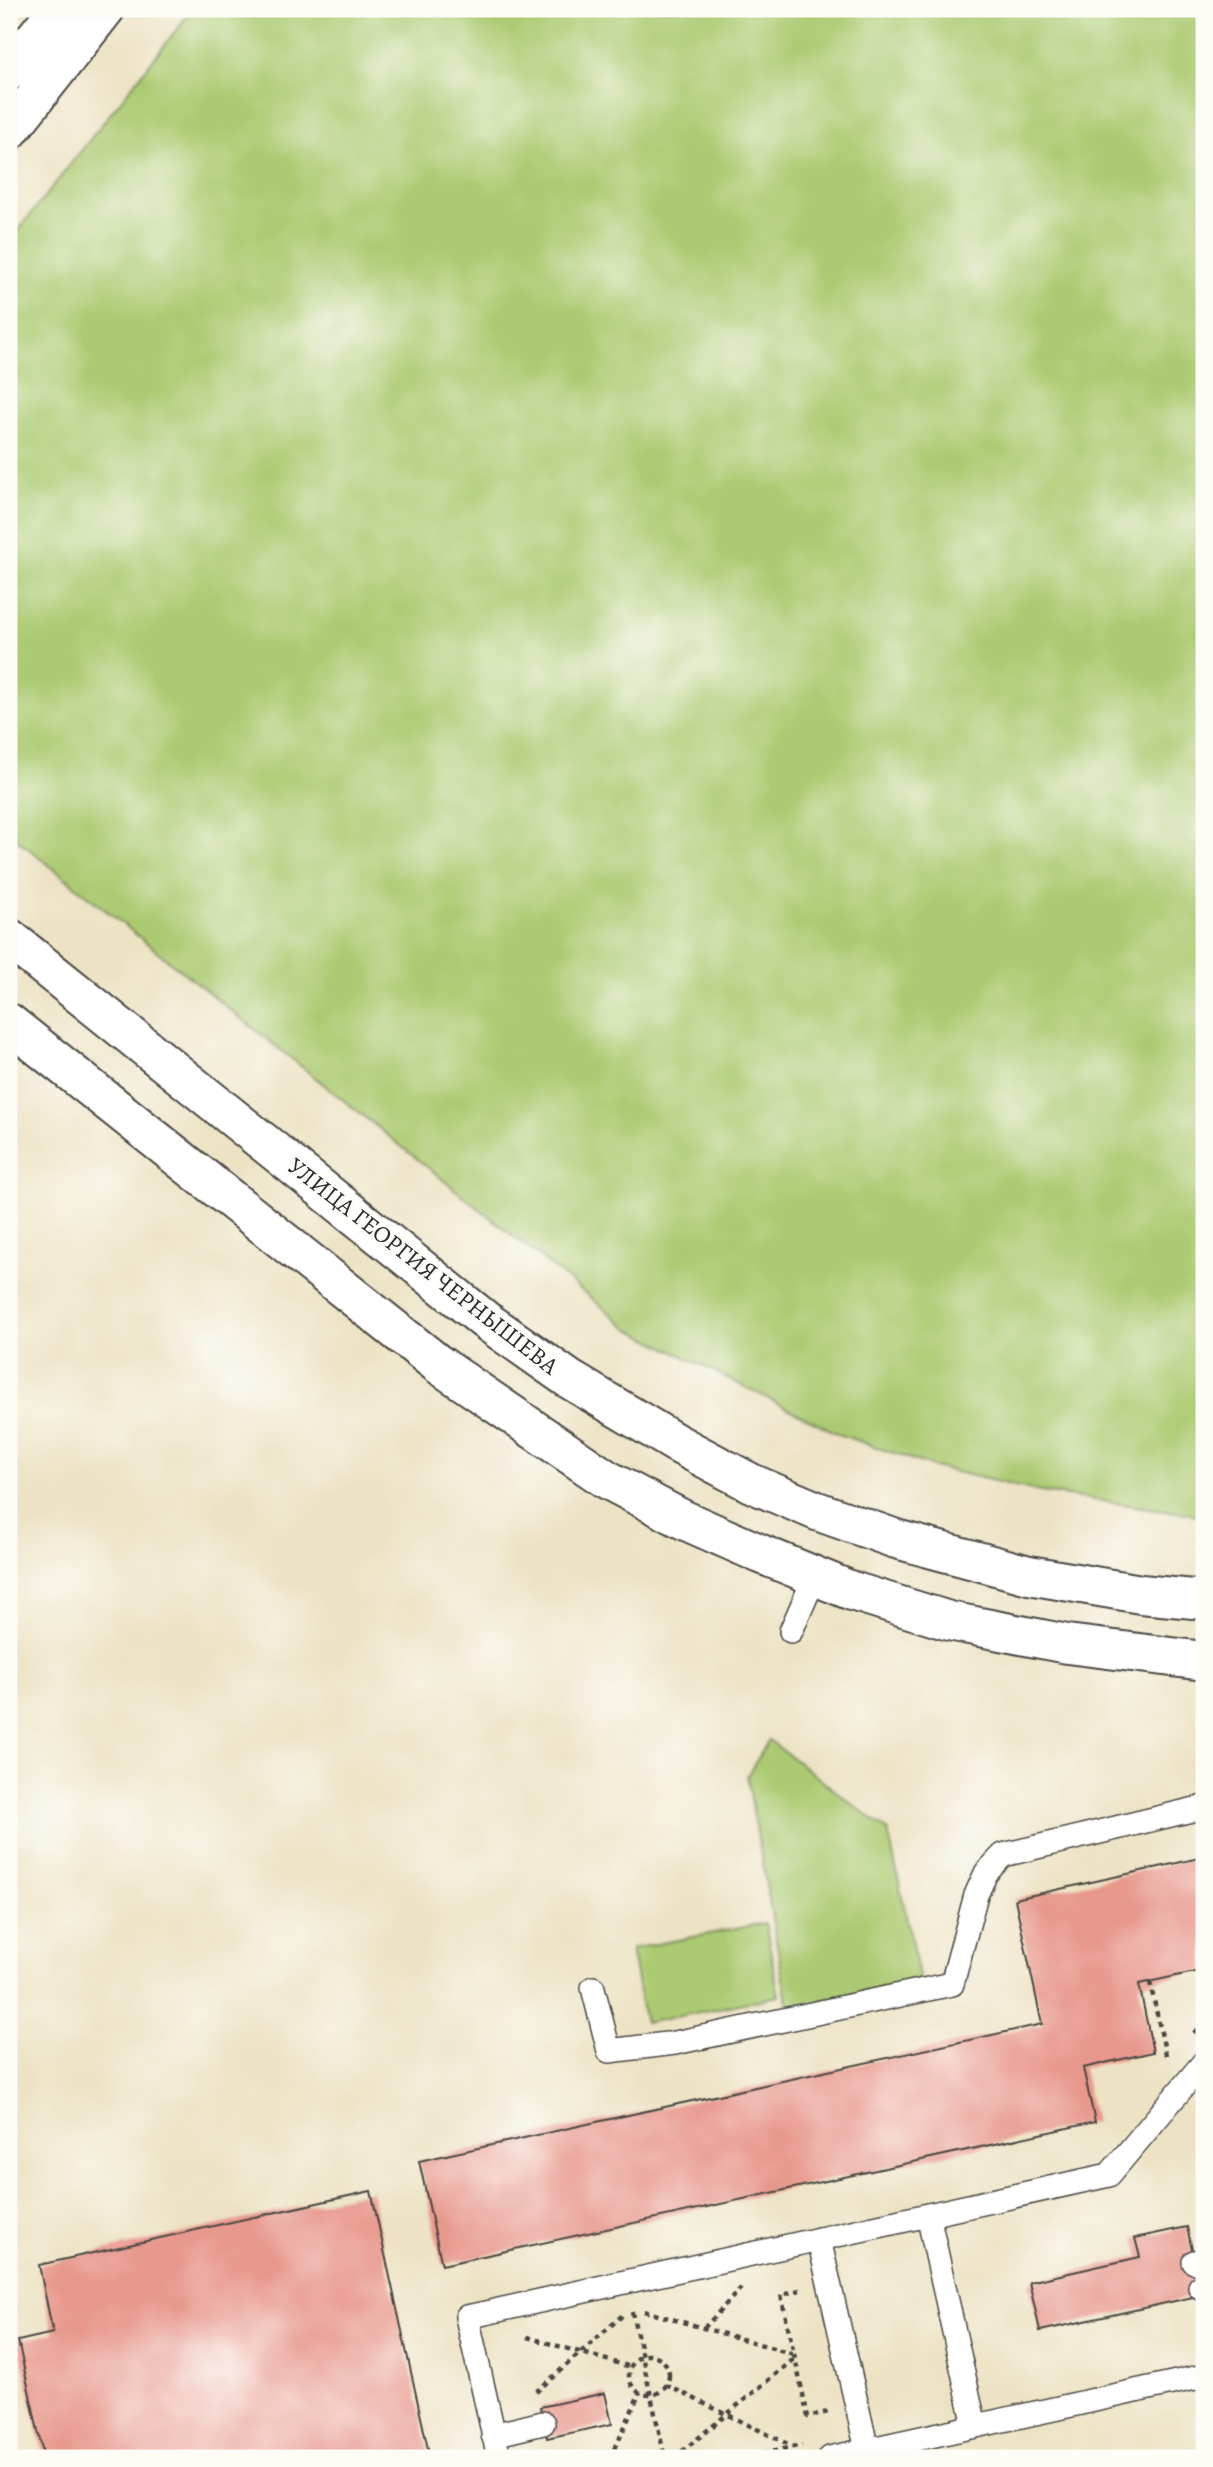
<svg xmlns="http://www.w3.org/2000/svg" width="1213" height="2467" font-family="Alegreya,serif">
<rect width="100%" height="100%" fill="#fdfcf7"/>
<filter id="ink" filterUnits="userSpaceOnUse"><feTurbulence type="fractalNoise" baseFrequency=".0143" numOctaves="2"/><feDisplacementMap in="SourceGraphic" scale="14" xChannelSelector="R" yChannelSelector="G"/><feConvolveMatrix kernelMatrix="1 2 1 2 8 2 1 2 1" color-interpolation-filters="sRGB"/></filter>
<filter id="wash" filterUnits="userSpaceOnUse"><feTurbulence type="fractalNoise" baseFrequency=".00686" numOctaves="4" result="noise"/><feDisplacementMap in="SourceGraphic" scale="28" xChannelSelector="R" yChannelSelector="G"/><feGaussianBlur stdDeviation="1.57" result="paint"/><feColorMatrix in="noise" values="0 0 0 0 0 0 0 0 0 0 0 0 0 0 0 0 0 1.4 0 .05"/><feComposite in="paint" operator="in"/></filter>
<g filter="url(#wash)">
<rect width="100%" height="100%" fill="#ede3c4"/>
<g fill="#acca71" stroke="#6c7a4e" stroke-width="2">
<path d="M193,9H1204V1516L1041,1492L934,1467L841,1435L631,1330L9,833V242Z"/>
<path d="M769,1740L888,1831L920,1981L788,2007L747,1776Z"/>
<path d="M765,1923L779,1996L645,2023L631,1949Z"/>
</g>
<g id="blocks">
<g fill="#e8988d">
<path d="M1204,1857V1970L1139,1984L1153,2052L1083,2068L1095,2122L442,2265L419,2161L1042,2024L1015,1899Z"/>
<path d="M371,2191L430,2458H44L18,2341L53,2333L39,2265Z"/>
<path d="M1187,2227L1202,2295L1040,2331L1029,2282L1140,2257L1135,2238Z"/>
<path d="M605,2393L612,2424L547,2438L540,2407Z"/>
</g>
</g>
</g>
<g filter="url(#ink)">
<use href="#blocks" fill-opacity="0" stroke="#484742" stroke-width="2"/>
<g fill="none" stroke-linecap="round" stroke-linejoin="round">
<g stroke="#484742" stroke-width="26">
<g id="service">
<path d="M791,1631L815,1576"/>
<path d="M593,1988L609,2051L675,2043L952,1984L976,1895L986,1873L1003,1855L1204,1807"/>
<path d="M928,2215L975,2426"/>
<path d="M819,2239L867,2450"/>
<path d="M1194,2262L1204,2260"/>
<path d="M1200,2287L1204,2286"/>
<path d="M493,2435L543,2423"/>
<path d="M499,2458L467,2317L1109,2175L1204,2062"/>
<path d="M830,2458L1204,2376"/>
</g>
</g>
<g stroke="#484742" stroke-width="42">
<g id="minor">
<path d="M9,71L58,9"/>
<path d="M9,131L105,9"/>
<path d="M9,938L485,1320L569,1379L676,1443L751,1483L817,1511L896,1539L1029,1575L1141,1594L1204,1600"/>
<path d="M9,1023L438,1364L606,1479L684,1520L761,1554L852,1591L949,1621L1067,1644L1204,1661"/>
</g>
</g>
<g stroke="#484742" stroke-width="4.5" stroke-dasharray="5 5" stroke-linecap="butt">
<path d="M1150,1982L1167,2060"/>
<path d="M1194,2033L1204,2020"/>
<path d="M800,2290L781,2295L808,2417L828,2412"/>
<path d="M644,2311L794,2354"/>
<path d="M632,2312L665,2458"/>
<path d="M704,2328L741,2288"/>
<path d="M527,2337L631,2367"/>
<circle cx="649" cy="2375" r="20"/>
<path d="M666,2385L794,2447"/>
<path d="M536,2392L624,2314"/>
<path d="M611,2458L640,2392"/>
<path d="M674,2458L795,2358"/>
<path d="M743,2458L802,2445"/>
</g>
<use href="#service" stroke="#fff" stroke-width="23"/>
<use href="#minor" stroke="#fff" stroke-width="38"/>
</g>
</g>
<g text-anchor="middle" stroke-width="6" stroke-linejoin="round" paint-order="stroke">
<g font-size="24" fill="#2b2b2b" stroke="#fdfcf7">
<text transform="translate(423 1266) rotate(38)" y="8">УЛИЦА ГЕОРГИЯ ЧЕРНЫШЕВА</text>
</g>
</g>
<rect width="1213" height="2467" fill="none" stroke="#fdfcf7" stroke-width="35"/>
</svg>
